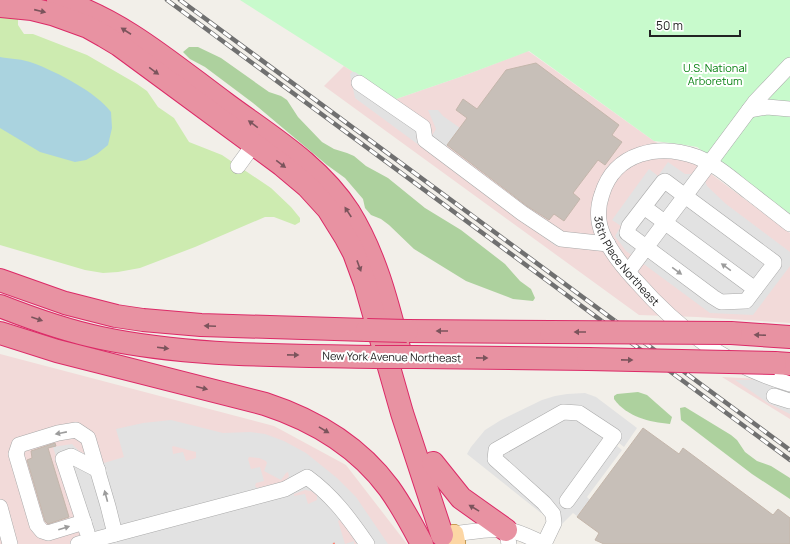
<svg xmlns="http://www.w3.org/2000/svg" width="790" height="544" font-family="Manrope,sans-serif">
<rect width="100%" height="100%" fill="#f2efe9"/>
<g fill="#f2dad9">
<path d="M528,51L654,141L695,162L790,233V323L697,317L639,315L324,86L344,66L396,99L460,77Z"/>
<path d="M0,354L274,426L346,465L407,544H0Z"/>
<path d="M722,377L761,379L774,387L790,393V419Z"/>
</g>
<path fill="#cdebb0" d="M0,16L18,19V25L24,34H33L87,55L137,84L147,91L158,107L174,118L189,142L222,155L271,188L291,207L300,218V222L295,225L274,217H265L195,247L140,268L118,272L103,273L85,270L0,245Z"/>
<g fill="#add19e">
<path d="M189,47H198L221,58L269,92L281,96L287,100L298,117L322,142L334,149L347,153L354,156L366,166L388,178L425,208L461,230L505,264L520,281L531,289L535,298L533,301L513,299L466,281L414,249L389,225L381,219L371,215L365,208L363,199L345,178L327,165L253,103L205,67L190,59L183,52Z"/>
<path d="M638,392L647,395L672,417L670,424C649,422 627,417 614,399V396L617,394Z"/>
<path d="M685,407L731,435L737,440L745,452L757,461L771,466L790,478V499L752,474L681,420L680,408Z"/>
</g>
<path fill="#c8facc" d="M240,0H790V214L697,147L679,144L654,141L529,51L460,77L396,99Z"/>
<g fill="#e2e2e2" fill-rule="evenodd">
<path d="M352,72H355L400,102L420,133L416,138L559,242L556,246L355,98L350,74Z"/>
<path d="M428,110H438L443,116L460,128L445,148L431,137L436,129Z"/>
<path d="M668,162L685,174H692L697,169L705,181L707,186L726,204L790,252V266L753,315L710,313L626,251L615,236L621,226L612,220L649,169L658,176Z"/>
<path d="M735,380H761L790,393V414L768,403Z"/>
<path d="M585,393L596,397L637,428L624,447L619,443L617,446L622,450L587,497L590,500L577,516L573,513L561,525L546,508L541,513L467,454L471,447L485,430L501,420L542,400L555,396L567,394Z"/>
<path d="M171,420L223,433L250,432L265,434L284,441L306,453L337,478L356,497L388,544H357L341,519L338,521L345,544L354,541V544H111L109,543L80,544L81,535L53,447L72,444L79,451L104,463L124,457L116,429L143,423ZM173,446L196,452V458L186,461L183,452L173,454L172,447ZM249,457L259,458L266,461L267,463L264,471L281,480L286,473L288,472L289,476L286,481L257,488L255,486L256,483L264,481L260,467L251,469L248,459ZM305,490L311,491L317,495V500L308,504L305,494L294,496V494Z"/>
</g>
<path fill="#aad3df" d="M0,57C11,59 23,59 33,63C57,72 96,92 111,112L112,128L108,145L97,154L86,160L75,162L40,152L0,128Z"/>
<g fill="#c7bfb8" stroke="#c4b6ab">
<path d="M536,63L619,125L612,135L622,142L605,165L598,160L573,193L580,199L564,221L554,214L549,220L527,206L447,145L467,118L456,110L463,99L477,109L506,70Z"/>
<path d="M643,428L679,454L683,448L773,515L778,509L790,518V544H604L595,540L599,533L577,517Z"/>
<path d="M55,443L56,446L48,448L69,517L48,524L45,521L27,460L32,458L31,451Z"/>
</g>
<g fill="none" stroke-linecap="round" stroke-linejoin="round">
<g stroke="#a9a9a9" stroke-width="16">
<g id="minor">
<path d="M359,83L423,127L425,140L522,213L561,239L608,244"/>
<path d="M749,110L767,107L790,109"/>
<path d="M238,166L254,144"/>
<path id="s1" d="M790,224C776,213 763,203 749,192C732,179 717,165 697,157C659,143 615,152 602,194C597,208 597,221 603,235C611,253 623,267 636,281C679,330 727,366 790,384"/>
<path d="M628,272C647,246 666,221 685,196L665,181L663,182L629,226L627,233L713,297L721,302L746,301L755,289L644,207"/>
<path d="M755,289L774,264V262L685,196L755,102L790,65"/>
<path d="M774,396L790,401"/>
<path d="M0,507L10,544"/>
<path d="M84,522L48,533L42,531L37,525L16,454L19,445L58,433L76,430L88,438L108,506L115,534"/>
<path d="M506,530L509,544"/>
<path d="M87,532L63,459L71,456L98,470"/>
<path d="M444,535C466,533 491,527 513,531C524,534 534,539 544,544"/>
<path d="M78,544L285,489L307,477C333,496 349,518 367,544"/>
<path d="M544,544L554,523L553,514L544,503L495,459L496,450L563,412L579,413L614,436L567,501"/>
</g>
</g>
<g stroke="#a06b00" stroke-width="20">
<path id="major" d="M454,534L456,544"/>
</g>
<g stroke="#dc2a67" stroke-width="24">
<g id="highway">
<path d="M58,0C122,20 172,64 225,103C268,135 319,165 349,212C375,254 387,301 399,348"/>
<path d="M0,6L32,9L52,14L88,27L104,36L119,45L282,165L307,186L328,209L346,238L354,253L365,283L402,413L442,535"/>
<path d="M0,280L65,303L116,316L143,320L201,325L367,330"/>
<path d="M0,306C33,319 67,331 101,338C191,357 283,355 375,357"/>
<path d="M407,331L551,332"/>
<path d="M0,333L57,351L265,404C314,420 358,446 389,488C402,506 412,525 422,544"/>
<path d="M731,333L790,337"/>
<path d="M415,357L588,359"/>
<path d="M775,363L790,364"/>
<path d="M433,463L461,498L506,530"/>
</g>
</g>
<path stroke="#fa8072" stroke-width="2" stroke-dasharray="2 2" stroke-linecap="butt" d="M333,544L336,543"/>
<use href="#minor" stroke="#fff" stroke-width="15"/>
<use href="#major" stroke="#fcd6a4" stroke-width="19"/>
<use href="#highway" stroke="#e892a2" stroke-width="22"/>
<g stroke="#707070" stroke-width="4.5">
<g id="rail">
<path d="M167,0L790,460"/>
<path d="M180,0L790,450"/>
</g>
</g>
<use href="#rail" stroke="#fff" stroke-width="3" stroke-dasharray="9" stroke-linecap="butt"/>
<g stroke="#dc2a67" stroke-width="24" stroke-linecap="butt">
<g id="highway-bridge">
<path d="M367,330L407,331"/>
<path d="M551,332L731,333"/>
<path d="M375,357H415"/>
<path d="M588,359L775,363"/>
</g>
</g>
<use href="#highway-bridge" stroke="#e892a2" stroke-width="22"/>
</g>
<defs><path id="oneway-solid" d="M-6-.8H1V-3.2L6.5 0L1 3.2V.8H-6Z"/></defs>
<g fill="#7b545c">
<use href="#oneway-solid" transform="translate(40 11) rotate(13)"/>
<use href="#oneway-solid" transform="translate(126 31) rotate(-147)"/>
<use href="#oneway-solid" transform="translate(154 71) rotate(36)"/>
<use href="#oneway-solid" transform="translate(253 124) rotate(-144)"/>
<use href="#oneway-solid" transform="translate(281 164) rotate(37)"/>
<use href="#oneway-solid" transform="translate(348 212) rotate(-123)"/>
<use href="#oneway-solid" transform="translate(359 266) rotate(70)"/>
<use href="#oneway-solid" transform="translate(37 319) rotate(19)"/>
<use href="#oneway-solid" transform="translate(210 326) rotate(-178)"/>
<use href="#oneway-solid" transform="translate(442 331) rotate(-180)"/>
<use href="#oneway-solid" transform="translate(580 332) rotate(-180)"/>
<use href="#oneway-solid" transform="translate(760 335) rotate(-177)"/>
<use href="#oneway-solid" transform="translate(163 348) rotate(7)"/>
<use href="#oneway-solid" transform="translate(293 355) rotate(1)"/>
<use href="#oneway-solid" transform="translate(482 358) rotate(1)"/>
<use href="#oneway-solid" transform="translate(627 360) rotate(1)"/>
<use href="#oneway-solid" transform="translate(202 388) rotate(14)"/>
<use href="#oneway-solid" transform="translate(324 430) rotate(31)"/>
<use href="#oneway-solid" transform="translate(474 508) rotate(-149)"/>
</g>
<g fill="#9c9c9c">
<use href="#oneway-solid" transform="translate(726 267) rotate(-144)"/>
<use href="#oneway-solid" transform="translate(677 271) rotate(36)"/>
<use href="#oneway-solid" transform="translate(61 433) rotate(169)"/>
<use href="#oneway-solid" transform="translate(106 496) rotate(-105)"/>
<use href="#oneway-solid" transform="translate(64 528) rotate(-17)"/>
</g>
<g text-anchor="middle" stroke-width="4" stroke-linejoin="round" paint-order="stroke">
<g font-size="11" fill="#0c8416" stroke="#fff">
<text x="715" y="72">U.S. National<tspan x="715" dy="13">Arboretum</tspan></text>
</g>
<g font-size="11" fill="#222" stroke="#fff">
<text dy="4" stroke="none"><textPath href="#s1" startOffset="306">36th Place Northeast</textPath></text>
<text transform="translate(392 357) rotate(1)" y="4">New York Avenue Northeast</text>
</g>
</g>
<path d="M650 30v6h90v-6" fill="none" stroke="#222222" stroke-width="2"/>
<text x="656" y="30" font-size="12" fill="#222222" stroke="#ffffff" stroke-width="3" paint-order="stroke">50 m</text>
</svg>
